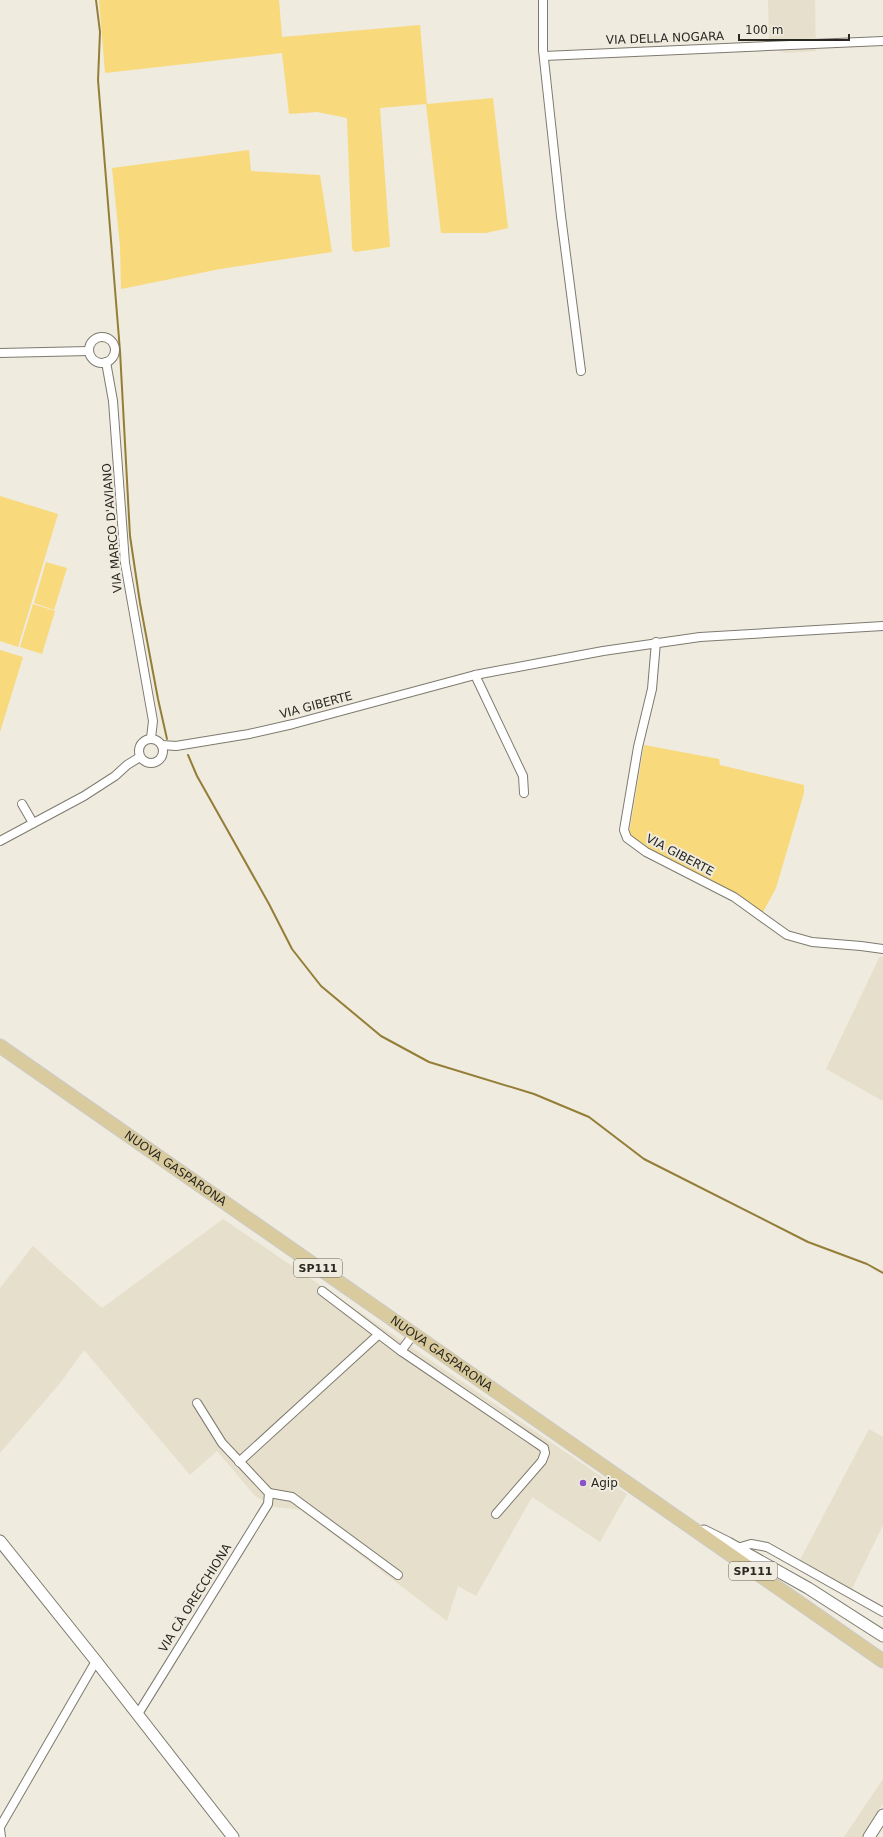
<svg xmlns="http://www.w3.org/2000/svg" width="883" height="1837" font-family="'DejaVu Sans',sans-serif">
<rect width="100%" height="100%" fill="#efebde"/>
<g fill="#e6dfcc">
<path d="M768,0H815L816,51L786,53L769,47Z"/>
<path d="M880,956L883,957V1101L826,1069Z"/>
<path d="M223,1219L627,1494L600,1542L532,1497L476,1596L458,1586L447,1621L301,1510L275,1507L255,1496L217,1451L190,1475L84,1350L61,1382L0,1453V1288L33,1246L102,1308Z"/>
<path d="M869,1429L883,1437V1525L851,1591L800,1560Z"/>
<path d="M883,1779V1803L863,1837H844Z"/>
</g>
<g fill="#f8d97b">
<path d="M99,0H279L282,37L420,25L427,104L493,98L508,228L486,233H441L426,104L380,108L390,247L355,252L352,249L347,118L317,112L289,114L282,53L105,73Z"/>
<path d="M249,150L251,171L320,175L332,252L220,269L121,289L120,246L112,168Z"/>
<path d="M0,496L58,514L18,647L0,641Z"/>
<path d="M46,562L67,568L54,610L34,603Z"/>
<path d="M33,604L55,611L42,654L20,647Z"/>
<path d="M0,650L23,657L0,732Z"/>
<path d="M644,745L719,759L720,765L804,785V793L776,888L762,914L633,845L629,834Z"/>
</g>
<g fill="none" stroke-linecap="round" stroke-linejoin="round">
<g stroke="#947e37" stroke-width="2">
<path d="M96,0L100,32L98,80L120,351L130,536L140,603L158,699L167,739"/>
<path d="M188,755L197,776L269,904L292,949L321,986L381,1036L429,1062L534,1094L589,1117L644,1159L808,1242L867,1264L883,1273"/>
</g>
<g stroke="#7e7a6f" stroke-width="10">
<g id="street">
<path d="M543,0V50L561,216L581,371"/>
<path d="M544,56L883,41"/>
<circle cx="102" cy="350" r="13"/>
<path d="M0,353L89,351"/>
<path d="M106,362L113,401L125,563L153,721L151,738"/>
<path d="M656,642L652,689L638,747L624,830L627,838L646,852L734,897L787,935L812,942L861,946L883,949"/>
<path d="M475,675L523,776L524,793"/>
<circle cx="151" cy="751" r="12"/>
<path d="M162,745L176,746L249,734L293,724L475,675L603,651L700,637L883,626"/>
<path d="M22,804L33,823"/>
<path d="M0,841L84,796L115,776L127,765L140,757"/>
<path d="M322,1291L401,1351L544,1448L545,1453L542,1461L496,1514"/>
<path d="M401,1351L413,1335"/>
<path d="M239,1462L378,1335"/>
<path d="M269,1493L292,1497L398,1575"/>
<path d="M737,1548L751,1544L767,1547L883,1612"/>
<path d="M138,1714L268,1504L269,1493L222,1443L197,1403"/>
<path d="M0,1827L96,1661"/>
<path d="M0,1829L1,1837"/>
</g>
</g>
<g stroke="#7e7a6f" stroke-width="13">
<g id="secondary">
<path d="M704,1531L728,1543L808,1588L883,1636"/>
<path d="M0,1541L96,1661L233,1837"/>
<path d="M869,1837L883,1815"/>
</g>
</g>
<g stroke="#cccbca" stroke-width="15">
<g id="primary">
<path id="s1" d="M0,1046L883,1661"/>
</g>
</g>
<use href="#street" stroke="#fff" stroke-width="8"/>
<use href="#secondary" stroke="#fff" stroke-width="11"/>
<use href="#primary" stroke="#d9cb9d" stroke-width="13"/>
</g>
<circle fill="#8953cb" stroke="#efebde" stroke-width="1.5" cx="583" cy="1483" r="4"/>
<g text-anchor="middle" stroke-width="4" stroke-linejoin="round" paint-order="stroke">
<g fill="#efebde" stroke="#65625b" stroke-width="1">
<rect x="294" y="1259" width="48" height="18" rx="3"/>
<rect x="729" y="1562" width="48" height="18" rx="3"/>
</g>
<g font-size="11" font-weight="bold" fill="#2a2823">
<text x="318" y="1272">SP111</text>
<text x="753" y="1575">SP111</text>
</g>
<g font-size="12" fill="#2a2823" stroke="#efebde">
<text transform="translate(665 38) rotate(-2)" y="4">VIA DELLA NOGARA</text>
<text transform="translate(112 528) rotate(-95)" y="4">VIA MARCO D'AVIANO</text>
<text transform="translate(316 705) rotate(-15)" y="4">VIA GIBERTE</text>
<text transform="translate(680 855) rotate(28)" y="4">VIA GIBERTE</text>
<text dy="4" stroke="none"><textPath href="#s1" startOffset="214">NUOVA GASPARONA</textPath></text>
<text dy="4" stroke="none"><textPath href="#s1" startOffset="538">NUOVA GASPARONA</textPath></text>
<text transform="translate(195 1598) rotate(-58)" y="4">VIA CÀ ORECCHIONA</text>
</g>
<g font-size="12" fill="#2a2823" stroke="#efebde" text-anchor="start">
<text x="591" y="1487">Agip</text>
</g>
</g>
<path d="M739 34v6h110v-6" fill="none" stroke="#2a2823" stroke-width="2"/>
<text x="745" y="34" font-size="12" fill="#2a2823" stroke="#efebde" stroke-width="3" paint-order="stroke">100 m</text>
</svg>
